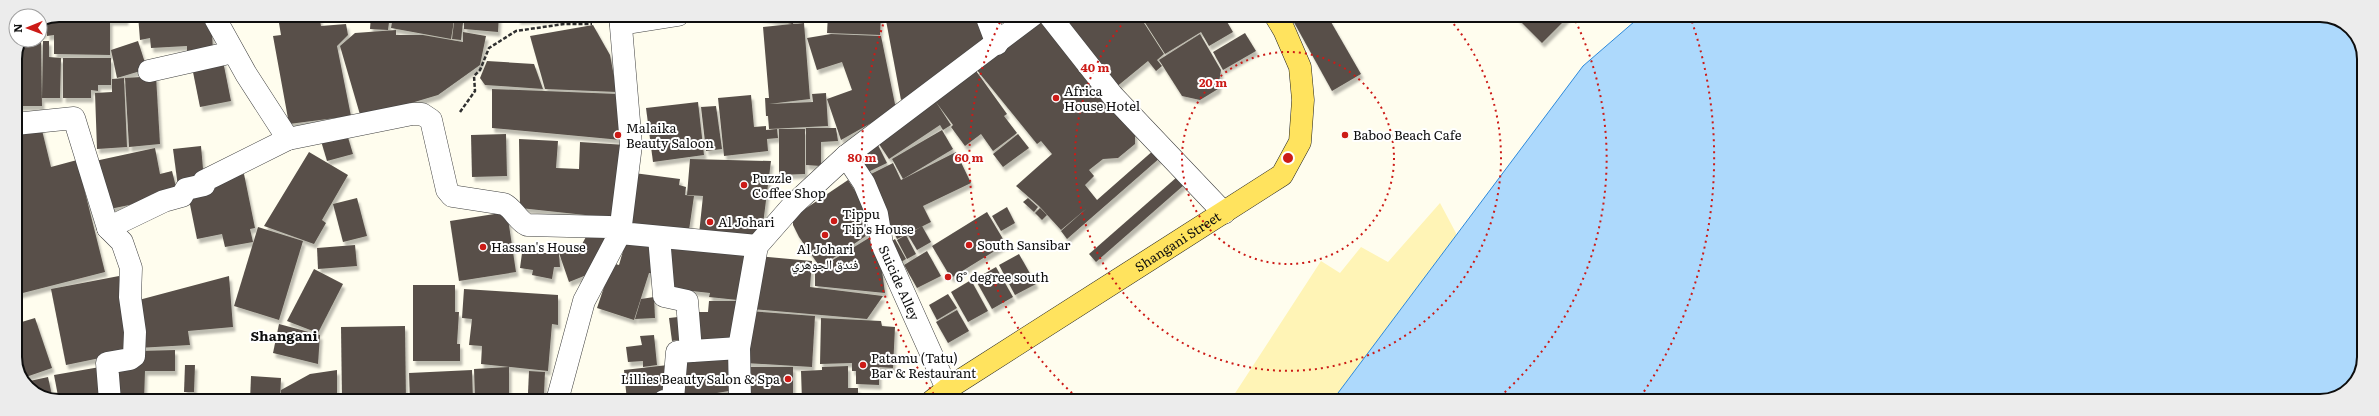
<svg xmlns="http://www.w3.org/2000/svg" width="2379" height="416" font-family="Literata,'Noto Naskh Arabic',serif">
<defs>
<filter id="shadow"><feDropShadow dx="2.5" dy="4.5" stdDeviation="1" flood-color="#0004"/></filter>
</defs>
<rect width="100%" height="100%" fill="#fffdee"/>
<path fill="#fff4b6" d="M1440,203L1457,235L1332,401H1230L1321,261L1340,273L1361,247L1388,262Z"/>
<path fill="#add9fc" stroke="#2c89db" d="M1642,15H2326L2351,28L2364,54V363L2349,390L2320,401H1332L1583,66Z"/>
<g fill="#585049" filter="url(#shadow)">
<path d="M59,15H61V21H45Z"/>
<path d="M63,15H126V21H110V55L54,54V35L47,36V22H63Z"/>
<path d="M138,15H211L213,51L187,53V46L151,48L150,38L140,40Z"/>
<path d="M319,15L321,26L346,24L348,35L337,46L351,116L289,124L273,36L281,35L279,23Z"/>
<path d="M371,15H390L388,30L370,29Z"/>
<path d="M393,15H448L447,20L454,21L451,39L391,28Z"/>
<path d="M458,15H499L498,32L464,29V21H458Z"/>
<path d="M518,15H603V17L518,20Z"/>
<path d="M750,15H795L793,24L804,23L810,99L769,104L813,102L812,94L826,93L828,126L769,129L768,116H766L765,98H769L763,27L792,24Z"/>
<path d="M828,15H881L880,35L827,33Z"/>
<path d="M885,15H975L990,47L901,100Z"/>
<path d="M1050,15H1139L1164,54L1157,60L1162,66L1156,71L1148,61L1115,88Z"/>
<path d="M1140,15H1223L1233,32L1209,46L1201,32L1165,54Z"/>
<path d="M1294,15H1327L1361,74L1332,91L1291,17Z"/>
<path d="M1520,15H1570L1542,43L1517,18Z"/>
<path d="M1046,17L1135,127V144L1118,158L1103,159L1089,170L1094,176L1085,185L1097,200L1155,149L1161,157L1067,239L1061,231L1087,208L1061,230L1039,206L1016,186L1052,154L1041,141L1037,144L976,69Z"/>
<path d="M43,22H44V34H40V23Z"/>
<path d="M454,22L463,23L461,40L452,39Z"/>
<path d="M593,25L610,55L617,92L545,89L530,36Z"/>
<path d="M396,30V35H423L463,42V32L486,36L480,65L438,95L361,118L340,46L355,33Z"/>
<path d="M1245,33L1256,51L1223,70L1213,52Z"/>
<path d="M831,34L881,36L896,109L841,140L827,99L852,90L842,62L817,70L807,38Z"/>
<path d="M1200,34L1221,70L1218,89L1200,100L1182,96L1159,60Z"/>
<path d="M23,40H41L42,106H15V59Z"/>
<path d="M43,41H49V57L61,58L60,98H42Z"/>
<path d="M138,41L147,69L117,78L111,50Z"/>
<path d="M63,58H111V85H98V91L91,90V98H63Z"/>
<path d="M223,61L231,101L200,107L192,67Z"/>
<path d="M487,61L534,64L543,89L485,85L480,78Z"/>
<path d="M974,68L1007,114L1004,116L1017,133L993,151L981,134L965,146L951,127L953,125L936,102L951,125L943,130L940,125L889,159L875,138Z"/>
<path d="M156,76L160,144L129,147L125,78Z"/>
<path d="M124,78L127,147L97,149L95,93L112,92V79Z"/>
<path d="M492,89L618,94L621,140L492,128Z"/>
<path d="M751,95L754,127L766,126V130L777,129L778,138L767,139L768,151L724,156L718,98Z"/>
<path d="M698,102L704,155L653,162L646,108Z"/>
<path d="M716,106L722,149L706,151L701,107Z"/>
<path d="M40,122L51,167L77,160L105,272L15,295V129Z"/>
<path d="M806,128H836L838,141L821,142V166L806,165Z"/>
<path d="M779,129H805V174L779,175Z"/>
<path d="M942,130L953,149L903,179L892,159Z"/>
<path d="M347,134L353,154L327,161L321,141Z"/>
<path d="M506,134L507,176L472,177L471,135Z"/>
<path d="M1018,134L1029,148L1003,167L993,154Z"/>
<path d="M519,139L558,141L556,168L579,169L580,142L626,145L613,218L520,208Z"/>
<path d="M878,145L887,163L868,172L860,154Z"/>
<path d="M201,146L204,180L178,187L173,149Z"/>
<path d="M155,148L160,174L172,171L178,195L105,210L95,161Z"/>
<path d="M309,152L348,175L322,220L326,223L314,244L264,226Z"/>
<path d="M956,152L971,183L923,206L931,222L897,239L867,176L893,163L901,180Z"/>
<path d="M690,159L771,161L761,240L699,234L703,196L687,195Z"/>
<path d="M634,173L680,179L679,185L686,187L685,195L694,196L688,237L626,227Z"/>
<path d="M244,174L255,228L250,229L253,242L225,247L222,234L197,239L187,190L205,181Z"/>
<path d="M1177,177L1184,185L1096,262L1089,254Z"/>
<path d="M848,180L879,227L820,267L799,237L793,225V217Z"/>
<path d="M357,198L367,236L343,242L333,204Z"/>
<path d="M1028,198L1038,207L1034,212L1023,202Z"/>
<path d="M1007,207L1015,223L1001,231L992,216Z"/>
<path d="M1040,208L1047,215L1042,220L1035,213Z"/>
<path d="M507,212L516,272L459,281L450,221Z"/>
<path d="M987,212L1006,244L951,278L932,246Z"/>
<path d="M922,226L931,242L917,250L908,235Z"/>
<path d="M258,227L303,241L279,320L234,306Z"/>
<path d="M588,233L609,236L594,272L569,282L559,253L560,267H554L552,279L532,275L533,270L520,268L522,253H559L580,248Z"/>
<path d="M877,233L885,293L815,286V271Z"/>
<path d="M906,235L916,254L907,259L897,240Z"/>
<path d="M627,237L658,242V274L649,273L634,320L597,308L612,263L619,265Z"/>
<path d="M895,239L906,259L896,265L885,245Z"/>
<path d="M663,243L752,250L747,301L709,297L710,293L683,290L667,293Z"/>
<path d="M355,245L357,266L318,269L317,248Z"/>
<path d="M927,251L941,276L917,288L904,265Z"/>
<path d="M1019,254L1036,284L1015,295L999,265Z"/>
<path d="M757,256L812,261L810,287L883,296L867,319L752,309Z"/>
<path d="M996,267L1013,297L992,309L975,279Z"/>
<path d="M314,269L343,284L318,333L287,321Z"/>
<path d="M119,276L134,351L66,365L51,289Z"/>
<path d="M229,276L233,327L188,331L190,345L138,348L135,301Z"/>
<path d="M971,280L988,311L968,322L951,292Z"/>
<path d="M413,285H455V312H459L457,344H460V361H413Z"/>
<path d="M464,289L558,295V325L552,324L548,371L481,364L482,346L469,345L472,319L462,318Z"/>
<path d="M948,294L957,308L937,320L929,305Z"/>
<path d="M654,297L655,318L635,319L641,299Z"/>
<path d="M709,301H745L736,340L691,341L690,312H708Z"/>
<path d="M957,310L969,331L948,343L936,322Z"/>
<path d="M749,311L815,316L812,367L745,363Z"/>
<path d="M687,316L690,338L672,341L669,318Z"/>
<path d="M35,318L52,368L23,378L15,362V324Z"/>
<path d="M821,318L881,321L882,326L895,327L893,368L879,367V385L856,384V371H852V363L820,364Z"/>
<path d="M279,324L320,335L318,364L273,353Z"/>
<path d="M405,326L406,401H342L341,327Z"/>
<path d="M654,335L657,365L643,367V361L628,362L626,347L642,345L640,336Z"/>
<path d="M175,350V371H145L144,401H119L113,363L137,351Z"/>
<path d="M731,352L735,390L675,400L677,358Z"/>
<path d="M185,365H195L194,392H184Z"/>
<path d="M668,365L671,396L627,401L624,370Z"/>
<path d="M848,366V388H858V401H802L801,371L822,370V367Z"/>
<path d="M100,367L106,401H59L54,375Z"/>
<path d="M509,367V401H475L474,369Z"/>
<rect x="740" y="367" width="53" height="34"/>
<path d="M337,370V401H281V390L310,374Z"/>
<path d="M472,370L473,401H410L409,373Z"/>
<path d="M529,371L545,372L544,394L528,393Z"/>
<path d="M251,376L281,378L280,401H250Z"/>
<path d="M48,377L53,400L28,388L25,382Z"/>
<path d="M733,392V401H691L690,399Z"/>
<rect x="183" y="398" width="10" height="3"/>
</g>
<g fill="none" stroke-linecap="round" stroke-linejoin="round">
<g stroke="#414141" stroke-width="23">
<g id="minor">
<path d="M620,15L631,145L620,233L757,246"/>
<path d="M986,15L997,44"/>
<path d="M1049,15L1112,95L1224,213"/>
<path d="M621,24L678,15"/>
<path d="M149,71L233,52"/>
<path d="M15,124L74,118L108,228L122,242L131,268L130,297L135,332L134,356L130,359L107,363L110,401"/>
<path d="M288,139L412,114H422L431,120L447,190L452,196L504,204C514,209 517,220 527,225L609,227L620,233L584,301L557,401"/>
<path id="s1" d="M846,156L864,183L877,214L882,244L947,389"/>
<path d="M108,228L164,201L182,196L186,189L204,185V181L288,139L246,74L216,20L215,15"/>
<path d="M659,237L664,296L687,301L691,351"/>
<path d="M664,401L673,399L677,352L739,348"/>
<path d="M740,401L739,348L757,246L793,205L846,156L1033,15"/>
</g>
</g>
<g stroke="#1f1f1f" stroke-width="23">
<g id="major">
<path id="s2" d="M932,401L947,389L1282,175L1300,142L1303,100L1300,67L1284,30L1275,15"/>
</g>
</g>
<path stroke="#303030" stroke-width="2.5" stroke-dasharray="4 2" stroke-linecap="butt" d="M460,112L475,91L474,76L480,70L489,48L516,31L564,24H592"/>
<use href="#minor" stroke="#fff" stroke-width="22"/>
<use href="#major" stroke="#ffe35e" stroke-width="22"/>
</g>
<g fill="none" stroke="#cc1b17" stroke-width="2" stroke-dasharray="2 4">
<circle cx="1288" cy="158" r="106"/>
<path d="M1446 15A213 213 0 1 1 1130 15"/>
<path d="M1081 401A319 319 0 0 1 1003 16M1573 16A319 319 0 0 1 1495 401"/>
<path d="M937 399A426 426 0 0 1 886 16M1690 16A426 426 0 0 1 1639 399"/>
</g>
<g fill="#cc1b17" stroke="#fff" stroke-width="1.5">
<circle cx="1056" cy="98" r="4"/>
<circle cx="618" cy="135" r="4"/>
<circle cx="1345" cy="135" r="4"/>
<circle cx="744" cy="185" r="4"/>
<circle cx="834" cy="221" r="4"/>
<circle cx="710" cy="222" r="4"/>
<circle cx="825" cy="235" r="4"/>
<circle cx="969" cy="245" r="4"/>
<circle cx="483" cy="247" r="4"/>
<circle cx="948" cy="277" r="4"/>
<circle cx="863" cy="365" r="4"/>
<circle cx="788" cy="379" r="4"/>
</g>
<g text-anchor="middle" stroke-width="4" stroke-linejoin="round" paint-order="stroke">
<g font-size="13" fill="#0e0e0e" stroke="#fff" text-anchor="start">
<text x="1064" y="96">Africa<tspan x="1064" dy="15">House Hotel</tspan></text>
<text x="626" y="133">Malaika<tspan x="626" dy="15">Beauty Saloon</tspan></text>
<text x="1353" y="140">Baboo Beach Cafe</text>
<text x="752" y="183">Puzzle<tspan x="752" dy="15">Coffee Shop</tspan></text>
<text x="842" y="219">Tippu<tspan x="842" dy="15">Tip's House</tspan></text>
<text x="718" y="227">Al Johari</text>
<text x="977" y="250">South Sansibar</text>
<text x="491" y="252">Hassan's House</text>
<text x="825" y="254" text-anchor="middle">Al Johari<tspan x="825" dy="15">فندق الجوهري</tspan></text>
<text x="956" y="282">6° degree south</text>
<text x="871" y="363">Patamu (Tatu)<tspan x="871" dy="15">Bar &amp; Restaurant</tspan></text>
<text x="780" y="384" text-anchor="end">Lillies Beauty Salon &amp; Spa</text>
</g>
<g font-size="13" fill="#0e0e0e" stroke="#fff">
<text dy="5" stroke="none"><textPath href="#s2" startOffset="293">Shangani Street</textPath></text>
<text dy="5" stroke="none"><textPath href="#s1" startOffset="139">Suicide Alley</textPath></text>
</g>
<g font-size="14" font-weight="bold" fill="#0e0e0e" stroke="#fff">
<text x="284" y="341">Shangani</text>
</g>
</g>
<path d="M0 0H2379V416H0ZM59 22H2320A37 37 0 0 1 2357 59V357A37 37 0 0 1 2320 394H59A37 37 0 0 1 22 357V59A37 37 0 0 1 59 22Z" fill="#ececec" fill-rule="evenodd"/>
<path fill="none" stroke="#0e0e0e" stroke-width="2" d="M59 22H2320A37 37 0 0 1 2357 59V357A37 37 0 0 1 2320 394H59A37 37 0 0 1 22 357V59A37 37 0 0 1 59 22Z"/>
<circle cx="1288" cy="158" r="6" fill="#cc1b17" stroke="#fff" stroke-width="2"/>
<g font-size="12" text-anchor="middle" font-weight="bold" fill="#cc1b17" stroke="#fff" stroke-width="4" stroke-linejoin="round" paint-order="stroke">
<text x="1095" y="72">40 m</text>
<text x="1213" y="87">20 m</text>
<text x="969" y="162">60 m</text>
<text x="862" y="162">80 m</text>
</g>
<g transform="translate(28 28) rotate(269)"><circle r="19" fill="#ffffff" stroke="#9f9f9f"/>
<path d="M0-3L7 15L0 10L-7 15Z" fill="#cc1b17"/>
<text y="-6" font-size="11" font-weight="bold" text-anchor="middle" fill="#0e0e0e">N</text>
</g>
</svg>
